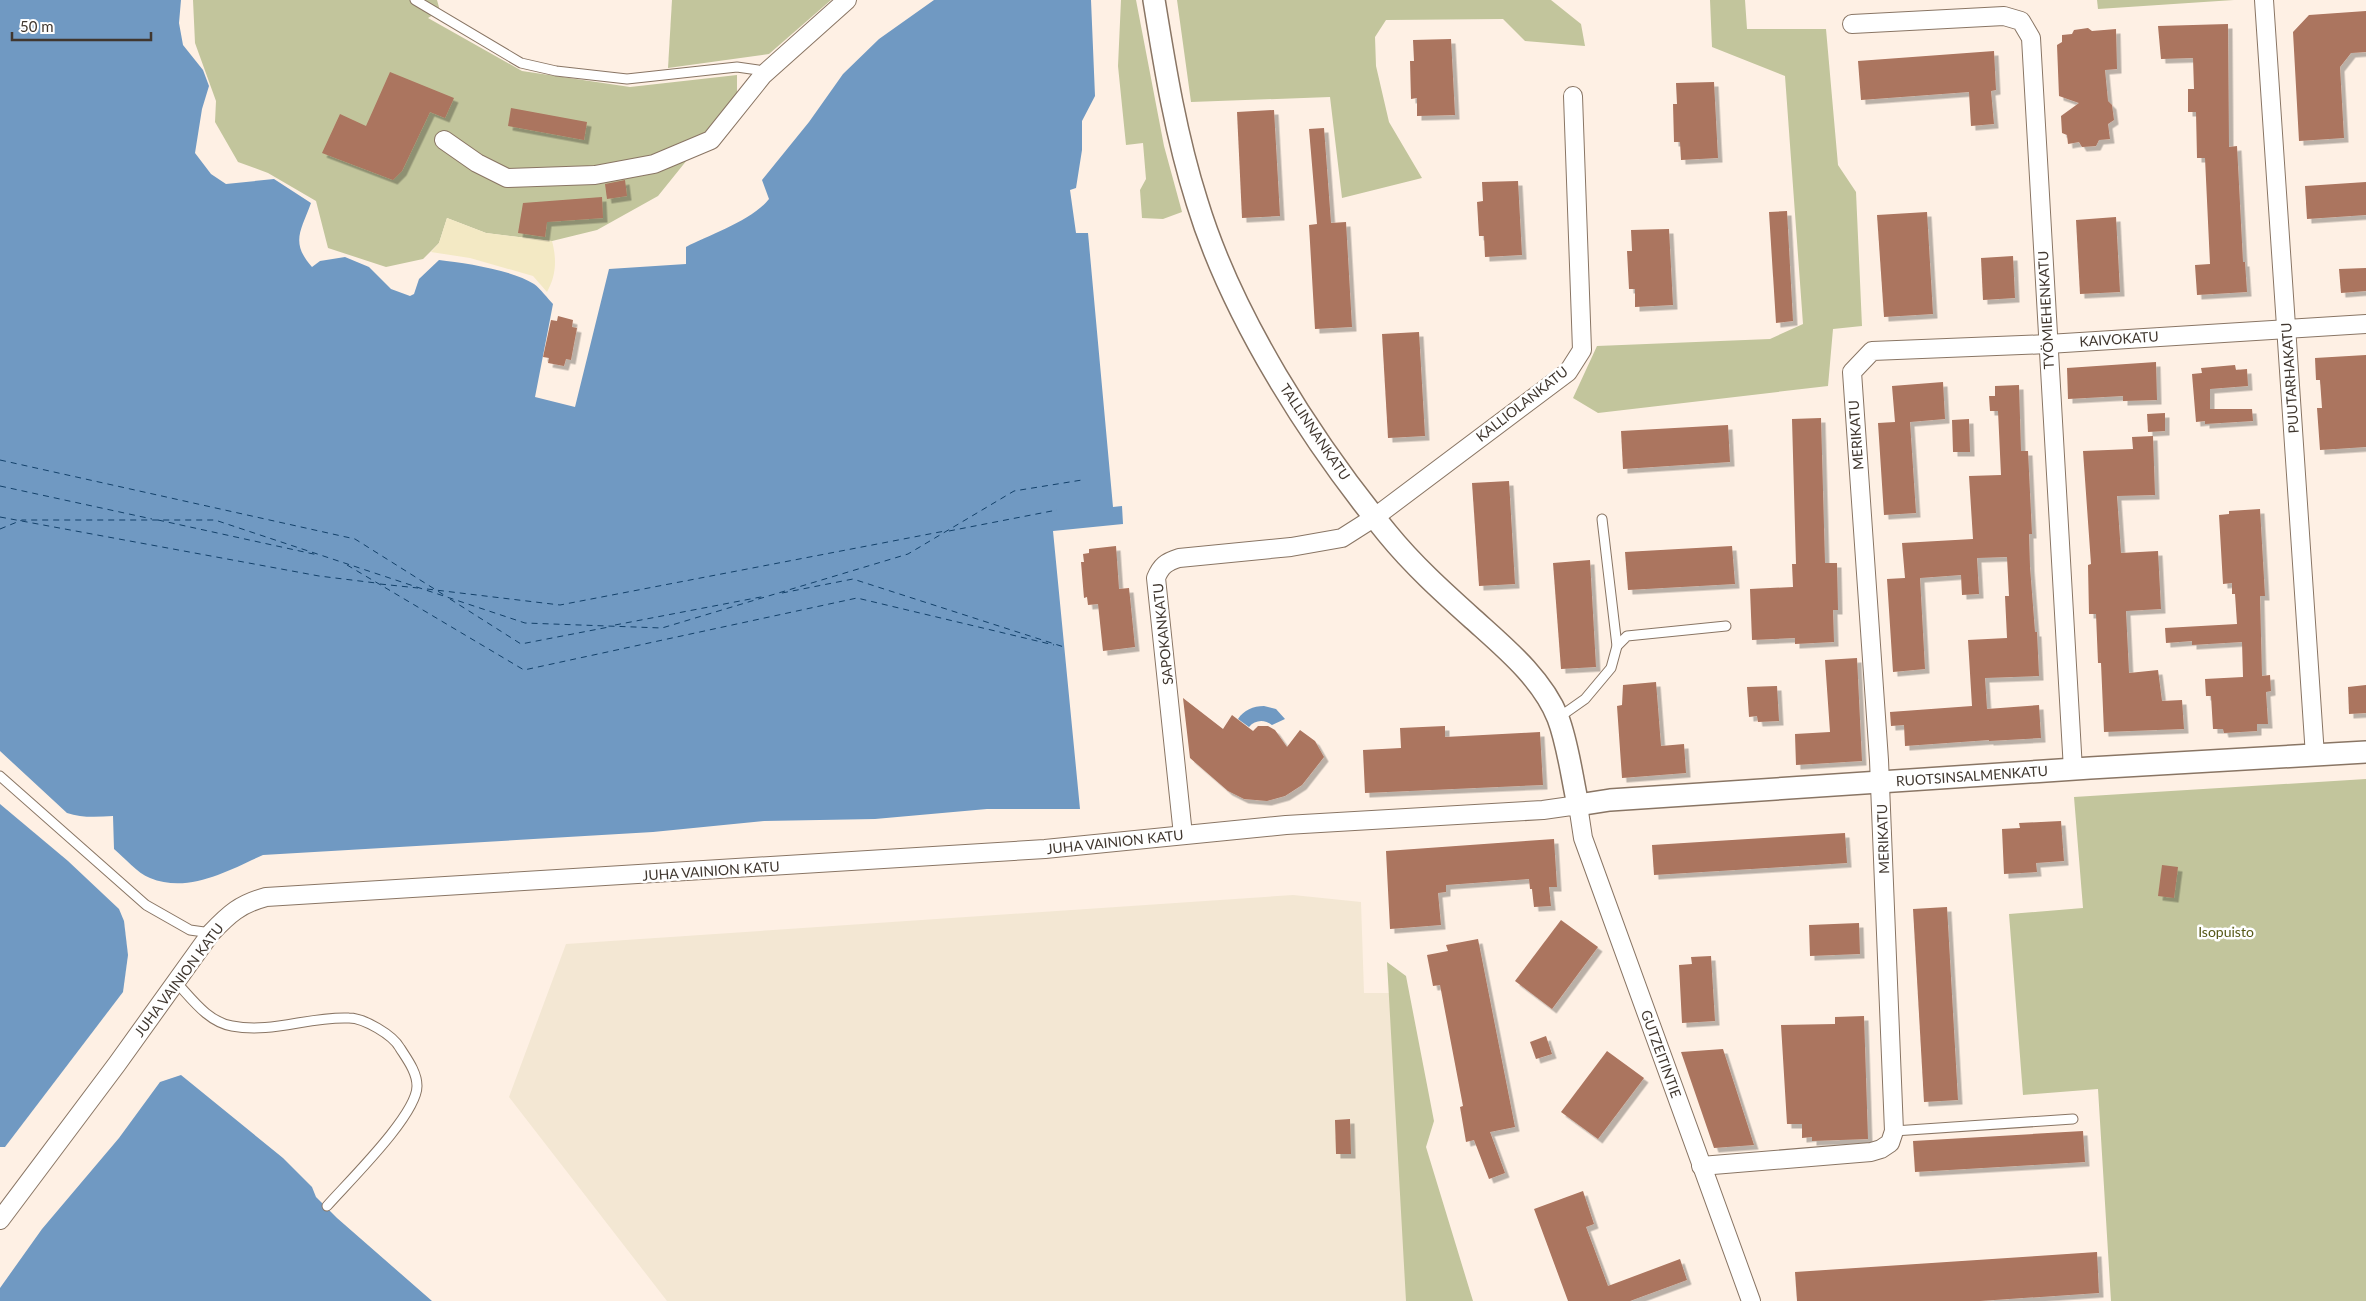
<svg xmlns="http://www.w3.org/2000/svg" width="2366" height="1301" font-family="Lato,sans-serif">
<defs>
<filter id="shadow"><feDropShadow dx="4.5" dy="4.5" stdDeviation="0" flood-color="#0004"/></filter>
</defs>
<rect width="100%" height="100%" fill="#fef0e4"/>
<path fill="#f3e7d3" d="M1293,895L1361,902L1364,993H1396L1419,1301H667L509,1097L566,944Z"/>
<g fill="#c2c59c">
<path d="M193,0H437L440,11L428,18L522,71L630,87L737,75V98L658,196L597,230L552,241L486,233L447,218L439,243L423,259L386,267L328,248L316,201L268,173L238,162L215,122L216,101L195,43Z"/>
<path d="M672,0H831L769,54L668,68Z"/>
<path d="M1121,0H1136L1164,146L1182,212L1163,219L1142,218L1140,190L1146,179L1143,143L1126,145L1118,66Z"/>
<path d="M1177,0H1551L1581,24L1585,46L1525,41L1503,19L1386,20L1375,37L1376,66L1389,122L1422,178L1342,198L1330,97L1191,102Z"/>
<path d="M1710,0H1745L1747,29H1826L1838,165L1856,192L1862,326L1833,329L1828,386L1598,413L1573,398L1597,346L1770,339L1803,324L1785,76L1712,47Z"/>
<path d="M2097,0H2234L2098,9Z"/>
<path d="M2366,779V1301H2111L2098,1089L2023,1095L2009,914L2083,908L2074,797Z"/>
<path d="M1387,962L1406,976L1434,1121L1426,1147L1473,1301H1406Z"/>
</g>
<path fill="#f3e9c4" d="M447,218L486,233L552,241C557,260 556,276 547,292L533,276L470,258L431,252L439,243Z"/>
<g fill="#7099c2">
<path d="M0,0H181L179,23L183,45L203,70L209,86L202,109L195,153L211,174L226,184L274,179L311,203C301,231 290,242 312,267L320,261L345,257L369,267L391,289L410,296L414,294L419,279L439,260C465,263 512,270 534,284C541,289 547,298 553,304L535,397L575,407L609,269L686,264V247C709,235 753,220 769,199L762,180L809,122L843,74L879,39L934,0H1091L1095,96L1082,121V150L1076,188L1070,190L1076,233H1088L1113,507L1122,506L1123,524L1053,531L1080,809H987L875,819L764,821L653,832L263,855C229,870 189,894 150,878C137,873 125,858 114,849L113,816C97,817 81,818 67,813L0,751Z"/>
<path d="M1264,706L1276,709L1285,719L1272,725C1264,719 1255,720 1249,727L1238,719C1244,710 1253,706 1264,706Z"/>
<path d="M0,804L68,861L119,909L124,921L128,955L123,992L5,1147H0Z"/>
<path d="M181,1075L283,1158L312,1187L316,1197L337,1218L432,1301H0V1288L42,1229L119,1138L160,1082Z"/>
</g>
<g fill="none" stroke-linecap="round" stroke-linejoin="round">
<g stroke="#13416a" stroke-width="1" stroke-dasharray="6 5" stroke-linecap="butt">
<path d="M0,460L355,539L444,595"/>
<path d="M0,486L152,519"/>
<path d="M0,517L319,576L376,583"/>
<path d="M158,520L318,555"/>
<path d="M0,529L22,520H215L525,623L662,628L908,554L1014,491L1082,480"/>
<path d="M949,531L1057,510"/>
<path d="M347,565L524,670L857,598L1054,645"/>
<path d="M380,584L418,588"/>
<path d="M427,589L560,605L945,531"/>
<path d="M782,593L853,579L1064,647"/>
<path d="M450,599L521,644L609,627"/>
<path d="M615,625L766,596"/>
</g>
</g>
<g fill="#ab745e" filter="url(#shadow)">
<path d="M2366,11V52L2351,53L2340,67L2344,138L2299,141L2293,32L2309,15Z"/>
<path d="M2228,24L2229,147L2237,146L2243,262H2245L2247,292L2197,295L2195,265L2210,264L2205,158H2197L2196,112H2188V89H2194L2193,58L2161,59L2158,26Z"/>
<path d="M2088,28L2092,31L2116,29L2117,69L2105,70L2108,101L2112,105L2114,120L2108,124L2110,139L2099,140L2096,146L2082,147L2079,142L2068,144L2067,135L2062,133L2061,116L2079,103L2059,96L2057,45L2062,42V35L2072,34L2074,30Z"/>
<path d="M1451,39L1455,115L1417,116V98L1411,99L1410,61H1414L1413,40Z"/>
<path d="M1994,51L1996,90L1991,91L1994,124L1971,126L1969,92L1861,100L1858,61Z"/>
<path d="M390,72L454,98L445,118L430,112L402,171L393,180L322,153L340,114L366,126Z"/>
<path d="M1714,82L1718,158L1681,160L1680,142H1674L1673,104H1677L1676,83Z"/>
<path d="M511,108L587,122L584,140L508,126Z"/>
<path d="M1274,110L1280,216L1242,218L1237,112Z"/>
<path d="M1324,128L1331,223L1346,222L1352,327L1315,329L1309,225L1317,224L1309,129Z"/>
<path d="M625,180L627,196L607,199L605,184Z"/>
<path d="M1518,181L1522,255L1485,257L1484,236H1479L1477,202L1483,201L1482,182Z"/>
<path d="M2366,182V215L2307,219L2305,186Z"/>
<path d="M602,197L603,218L547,222L545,237L518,233L523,203Z"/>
<path d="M1787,211L1793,321L1776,323L1769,212Z"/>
<path d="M1927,212L1933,314L1884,317L1877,215Z"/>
<path d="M2116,217L2120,292L2080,294L2076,220Z"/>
<path d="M1669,229L1673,305L1635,307V289H1629L1627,251H1632L1631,230Z"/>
<path d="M2013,256L2015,298L1983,300L1981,258Z"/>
<path d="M2366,268V291L2341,293L2339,269Z"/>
<path d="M558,316L573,320L572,327L577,328L571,360L566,359L564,366L548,363L549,358L543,357L551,320L557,321Z"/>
<path d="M1419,332L1425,436L1388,438L1382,334Z"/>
<path d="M2366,355V447L2320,450L2317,408H2322L2320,380H2316L2315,358Z"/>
<path d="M2156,362L2157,400L2123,401V396L2068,399L2067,368Z"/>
<path d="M2235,365L2236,370L2247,369L2248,386L2210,389V409H2252L2253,421L2205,424V421L2196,422L2192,374L2202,373L2201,368Z"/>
<path d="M1943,382L1945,419L1910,422L1916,513L1884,515L1878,423L1895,422L1892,386Z"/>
<path d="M2019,385L2021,451H2028L2032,534H2029L2030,567L2035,632H2037L2039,676L1985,678L1987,709L2039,705L2041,738L1989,741V740L1905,746L1904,725L1891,726L1890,712L1972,706L1968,640L2007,638L2005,596H2009L2007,557L1977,558L1979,594L1962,595L1961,575L1920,578L1925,669L1893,672L1887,579L1905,578L1902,543L1973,539L1969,476L2001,475L1998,411H1990L1989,396H1995V386Z"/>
<path d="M2165,413V431L2148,432L2147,414Z"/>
<path d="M1821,418L1825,563H1837L1838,610H1833L1834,642L1795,644V638L1752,640L1750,589L1793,587L1792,564H1796L1792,419Z"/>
<path d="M1969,419L1970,452H1953L1952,420Z"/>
<path d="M1728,425L1730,462L1623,469L1621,431Z"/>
<path d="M2153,436L2155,495L2117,496L2121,553L2158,551L2161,609L2126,611L2129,673L2158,670L2162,701L2182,700L2184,729L2104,732L2101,663H2098L2096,614H2089L2088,565L2091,564L2083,451L2133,449L2132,437Z"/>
<path d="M1509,481L1515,584L1479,586L1472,483Z"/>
<path d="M2260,509L2265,596H2260L2262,676L2270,675L2271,691L2266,692L2268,724H2257V731L2224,733L2223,729H2213L2211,696H2206L2205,679L2243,677L2242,642L2192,645V641L2166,643L2165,628L2237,624L2235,594H2232V583L2223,584L2219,515L2229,514V511Z"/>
<path d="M1116,546L1119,589L1129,588L1135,647L1103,651L1098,604L1088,605L1087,597L1084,598L1081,562H1084L1083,554L1089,553V549Z"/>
<path d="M1732,546L1735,584L1628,590L1625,552Z"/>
<path d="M1590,560L1596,667L1561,669L1553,563Z"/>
<path d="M1857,658L1862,761L1796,765L1795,734L1830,732L1825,660Z"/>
<path d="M1656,682L1661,746L1684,744L1686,773L1622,778L1617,706L1622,705L1623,685Z"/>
<path d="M2366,685V713L2349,714L2348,687Z"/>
<path d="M1777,686L1779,721L1758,722L1757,716L1749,717L1747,687Z"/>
<path d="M1183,698L1223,729L1232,715L1253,731L1258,726H1268L1275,730L1287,747L1300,730L1315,741L1324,757L1302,785L1285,796L1267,801L1244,799L1228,791L1190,758Z"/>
<path d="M1445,726V737L1540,732L1543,785L1365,793L1363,750L1401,748L1400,728Z"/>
<path d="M2061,821L2064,861L2036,863L2037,872L2004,874L2002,829L2020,828L2019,823Z"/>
<path d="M1845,833L1847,863L1654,875L1652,845Z"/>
<path d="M1554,839L1557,887H1549L1551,906L1534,907L1532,889H1530L1529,879L1446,885V892L1438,893L1441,925L1390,929L1386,851Z"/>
<path d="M2162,865L2178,867L2174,898L2158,896Z"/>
<path d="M1947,907L1958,1100L1924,1102L1913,909Z"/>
<path d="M1561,920L1598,947L1552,1009L1515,981Z"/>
<path d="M1859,923L1860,954L1810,956L1809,925Z"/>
<path d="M1478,939L1515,1127L1490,1132L1505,1173L1489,1179L1474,1140L1466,1142L1460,1107L1463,1106L1440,985L1433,986L1427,955L1448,951L1446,945Z"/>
<path d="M1711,956L1715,1021L1682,1023L1679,965L1692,964L1691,957Z"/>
<path d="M1864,1016L1868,1139L1812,1141V1137L1802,1138V1124H1787L1781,1025L1835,1024V1017Z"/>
<path d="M1546,1036L1552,1054L1536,1059L1530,1042Z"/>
<path d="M1723,1049L1754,1145L1714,1148L1681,1052Z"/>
<path d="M1607,1051L1644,1078L1598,1139L1561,1112Z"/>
<path d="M1350,1119L1351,1154H1336L1335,1120Z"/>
<path d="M2083,1131L2085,1162L1915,1172L1913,1141Z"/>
<path d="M1583,1191L1594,1224L1586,1227L1608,1286L1680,1259L1687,1280L1630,1301H1568L1534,1209Z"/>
<path d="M2097,1252L2099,1293L1980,1301H1797L1795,1272Z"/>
</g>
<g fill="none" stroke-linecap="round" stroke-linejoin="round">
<g stroke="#897564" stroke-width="11">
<g id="service">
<path d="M415,0L521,63L556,71L627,79L737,67L758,70L763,75"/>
<path d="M1617,646L1627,636L1726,626"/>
<path d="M1558,718L1585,699L1611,668L1617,646L1602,519"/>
<path d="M0,776L146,905L190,930L211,933"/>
<path d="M176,982C192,999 208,1022 232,1026C272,1034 309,1016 349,1018C364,1018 393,1035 400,1048C407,1059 417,1072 417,1086C417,1115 348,1182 327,1206"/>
<path d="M1894,1131L2073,1119"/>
</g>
</g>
<g stroke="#897564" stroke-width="20">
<g id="minor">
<path d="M2264,0L2315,756"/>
<path d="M1852,24L2004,16L2021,21L2031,38L2073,770"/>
<path d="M444,140L477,163L507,178L595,175L654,164L711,140L763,75L847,0"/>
<path d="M1183,835L1156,578C1161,566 1166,562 1179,558L1291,547L1342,538L1375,517L1568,372L1582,350L1573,96"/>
<path d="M1701,1166L1871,1152L1881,1149L1890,1143L1894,1131L1879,760L1852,372L1872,351L2048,344L2366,324"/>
<path d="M0,1220L117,1064L211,933C229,914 240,904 266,897L1045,849L1286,825L1543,810L1578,805L1583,838L1751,1301"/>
</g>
</g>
<g stroke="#897564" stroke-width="24">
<path id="tertiary" d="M1154,0C1165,68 1176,136 1197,202C1232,317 1311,440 1387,533C1413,565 1443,592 1473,619C1504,647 1542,678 1558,718C1568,744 1572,778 1578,805L1610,800L2090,768L2366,752"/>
</g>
<use href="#service" stroke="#fff" stroke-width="9"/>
<use href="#minor" stroke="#fff" stroke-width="18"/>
<use href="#tertiary" stroke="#fff" stroke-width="21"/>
</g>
<g text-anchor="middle" stroke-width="5" stroke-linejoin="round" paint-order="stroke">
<g font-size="14" fill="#40372f" stroke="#fff">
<text transform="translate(2046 310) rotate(-93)" y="5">TYÖMIEHENKATU</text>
<text transform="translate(2119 339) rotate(-4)" y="5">KAIVOKATU</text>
<text transform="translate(2290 378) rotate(-94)" y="5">PUUTARHAKATU</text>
<text transform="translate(1522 404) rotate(-38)" y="5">KALLIOLANKATU</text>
<text transform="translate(1315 432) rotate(56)" y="5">TALLINNANKATU</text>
<text transform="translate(1856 435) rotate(-94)" y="5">MERIKATU</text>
<text transform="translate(1163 634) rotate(-96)" y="5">SAPOKANKATU</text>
<text transform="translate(1972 776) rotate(-4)" y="5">RUOTSINSALMENKATU</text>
<text transform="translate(1883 839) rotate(-92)" y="5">MERIKATU</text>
<text transform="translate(1115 842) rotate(-6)" y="5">JUHA VAINION KATU</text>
<text transform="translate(711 871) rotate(-4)" y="5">JUHA VAINION KATU</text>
<text transform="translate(179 980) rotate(-53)" y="5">JUHA VAINION KATU</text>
<text transform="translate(1661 1054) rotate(70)" y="5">GUTZEITINTIE</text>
</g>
<g font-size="14" fill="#575918" stroke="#fff">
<text x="2226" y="937">Isopuisto</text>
</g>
</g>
<path d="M12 32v8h139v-8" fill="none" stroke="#40372f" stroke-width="2.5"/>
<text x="20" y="32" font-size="15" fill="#40372f" stroke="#ffffff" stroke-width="4" paint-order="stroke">50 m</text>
</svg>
